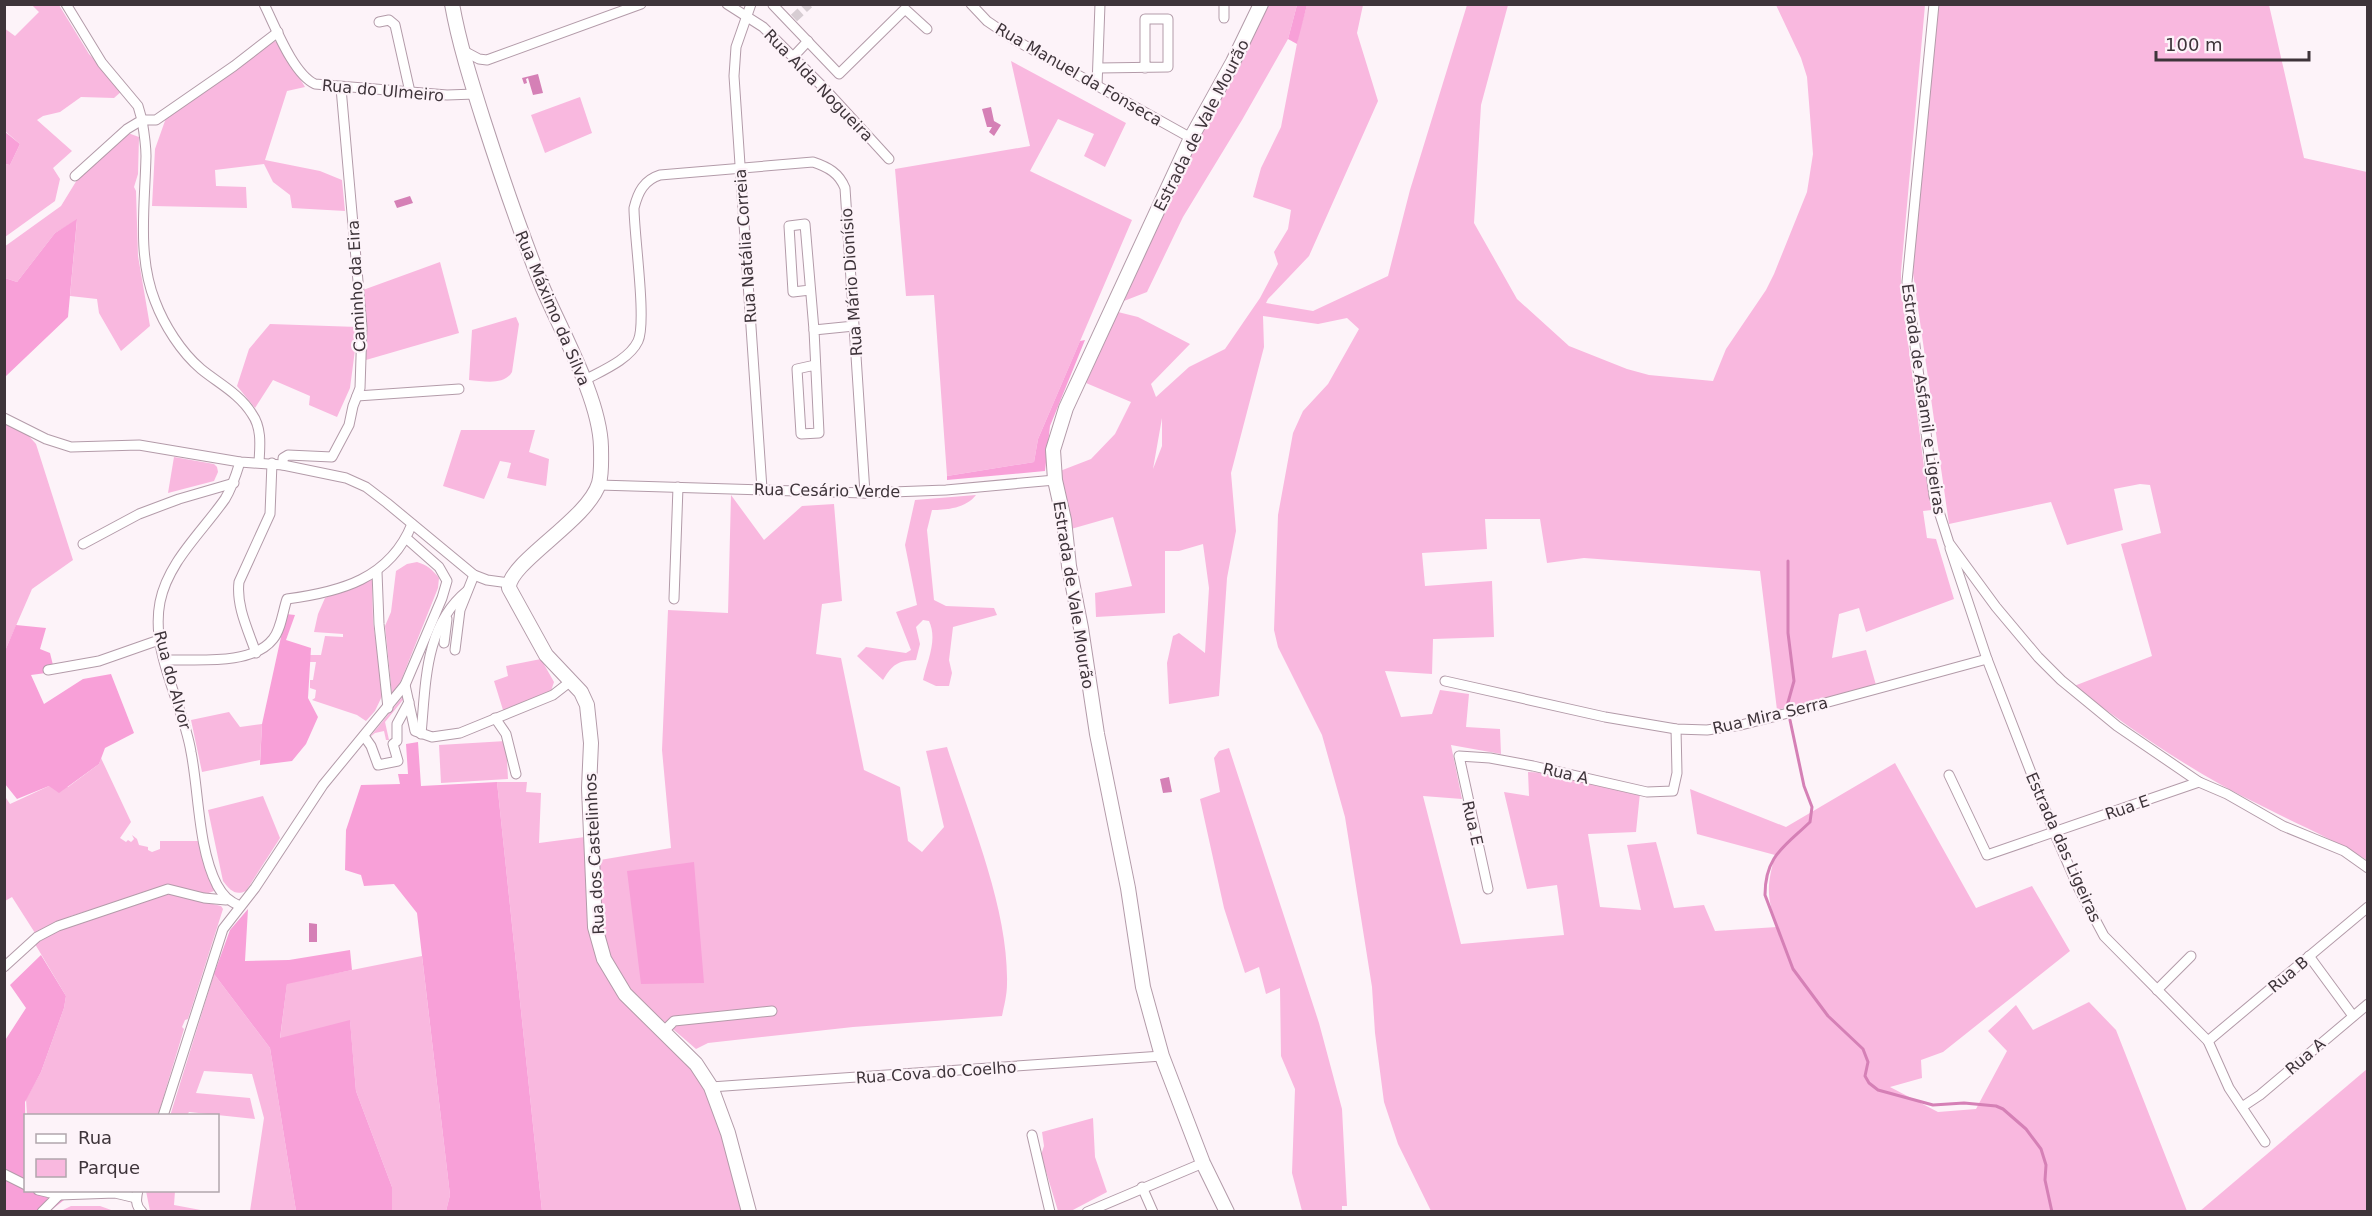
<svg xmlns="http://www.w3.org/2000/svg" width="2372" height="1216" font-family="'DejaVu Sans',sans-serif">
<rect width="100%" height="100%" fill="#fdf3f9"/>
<g fill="#f9b8df" fill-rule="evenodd">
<path d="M32,5H59L89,54L123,90L114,98L81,97L60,112L43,116L37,120L72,151L53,168L60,179L55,201L5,237V164L10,165L20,144L5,131L4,28L15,36L39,12Z"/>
<path d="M1267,5H1297L1288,39L1242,120L1183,217L1147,292L1124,301L1200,133L1249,46Z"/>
<path d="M1307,5H1363L1357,33L1378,101L1309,256L1268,299L1266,303L1313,311L1388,276L1410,190L1467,5H1508L1481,105L1474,223L1517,299L1569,346L1627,369L1649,375L1713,381L1726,349L1766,290L1774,274L1807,192L1813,154L1807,77L1801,58L1776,5H1925L1901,272V287L1924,467L1932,510L1923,511L1927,538L1936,539L1954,599L1866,632L1859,608L1839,614L1832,658L1866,650L1876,685L1777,710L1760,571L1584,558L1547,563L1540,519H1485L1487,549L1422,553L1425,586L1492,581L1494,637L1433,639L1432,674L1385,671L1401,717L1432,714L1440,690L1469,694L1466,727L1500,729L1501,754L1451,745L1462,799L1423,796L1461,944L1564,935L1557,885L1527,889L1504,792L1529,796L1528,772L1552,773L1640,793L1636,832L1588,834L1600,907L1641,910L1627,845L1656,842L1674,908L1704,905L1715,931L1777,927C1766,895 1767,886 1775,855L1697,834L1690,789L1786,827L1895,763L1976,908L2032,886L2070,951L1943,1052L1921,1060L1922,1078L1890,1087L1938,1112L1976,1109L2007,1051L1988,1031L2016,1005L2033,1030L2089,1002L2116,1030L2187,1211H1431L1398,1144L1384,1102L1375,1033L1372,987L1345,817L1322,735L1278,647L1274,630L1278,515L1293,433L1303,411L1328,384L1359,329L1347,318L1318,324L1263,316L1264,347L1231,473L1236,531L1227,578L1219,696L1169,704L1167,663L1173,636L1179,633L1205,653L1209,588L1203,544L1179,551H1165V613L1096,617L1095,593L1132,586L1113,517L1071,529L1060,471L1091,459L1115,434L1131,402L1086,383L1118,312L1138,317L1190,344L1151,384L1156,397L1189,367L1225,349L1260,298L1278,264L1274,252L1288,229L1291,210L1253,197L1261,168L1281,127L1299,33ZM1162,418V446L1153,469Z"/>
<path d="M1938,5H2269L2304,158L2367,172V860C2333,839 2297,824 2262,806C2194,773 2134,732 2074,686L2152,656L2121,544L2161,533L2150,485L2140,484L2114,489L2123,530L2067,545L2051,502L1949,524L1913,273Z"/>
<path d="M273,41L278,42L305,87L287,91L265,160L320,171L342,180L345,211L292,208L290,195L273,182L264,164L215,170L216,186L246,187L247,208L152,206L155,149L166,118Z"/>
<path d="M1011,61L1126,123L1105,167L1084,156L1094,134L1058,119L1030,171L1132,220L1038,439L1034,462L947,476L934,295L906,296L895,169L1030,146Z"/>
<path d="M580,97L592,133L545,153L531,115Z"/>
<path d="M128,133L139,137L138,174L134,187L136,191L138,256L150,326L121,351L99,313L97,299L70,296L77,220L55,233L17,282L5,278L4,247L61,206L80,175Z"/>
<path d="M440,262L459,333L366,360L363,290Z"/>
<path d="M516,317L519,324L512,372C504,386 483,381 469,380L472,330Z"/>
<path d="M270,324L358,327L350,388L337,417L309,405L310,396L273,380L255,408L237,386L249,349Z"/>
<path d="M5,422L27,434L36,444L73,560L32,589L5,651Z"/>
<path d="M461,430H535L529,452L549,459L546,486L507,478L511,463L500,461L484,499L443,486Z"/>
<path d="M174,457L214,464L217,467L218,472L214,481L168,493Z"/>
<path d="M731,495L764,540L802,506L834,504L842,601L822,604L816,654L841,658L864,770L900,787L908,841L922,852L944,827L926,751L947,747C970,819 1009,909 1007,984C1007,995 1004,1006 1002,1016L853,1027L708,1043L696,1049C673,1028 646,1009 627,986C598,950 599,904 600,860L671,848L662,750L668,610L728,613Z"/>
<path d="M976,495C966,508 947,510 932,510L927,530L934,600L946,606L994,608L997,615L953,627L949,660L952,673L949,686H936L923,680C927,661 938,640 929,621L923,620L916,627L920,644L916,660C897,661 893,664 883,680L857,656L866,647L906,653L911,650L896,612L917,605L905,545L915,500Z"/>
<path d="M417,562C427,565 432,569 439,578L438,588L400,683L392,695L385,626L391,612L396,571L407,564Z"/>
<path d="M372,579L373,621L383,694L375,711L366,721L357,715L312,700L315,698L316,690L310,688V680H313L316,662H310V655H321L325,636L343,637V634L314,632L318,614L325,598Z"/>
<path d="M541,659L554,682L551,691L503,710L494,681L508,676L506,666Z"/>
<path d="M405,694L406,696L385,722L389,740H386L384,731L375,733L369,738Z"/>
<path d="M229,712L240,727L262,724L260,760L202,772L191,720Z"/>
<path d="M506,741L508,779L441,783L439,745Z"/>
<path d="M1229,748L1319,1023L1342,1109L1347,1206H1342V1211H1302L1292,1173L1295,1089L1281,1056L1280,988L1266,994L1259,967L1245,973L1224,908L1200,799L1220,792L1214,758L1219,751Z"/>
<path d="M101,758L131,822L120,838L126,842L128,840L131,842L134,839L132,835L137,839L139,845L148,847V850L152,852L160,849V841H200L202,857L214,891L206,894L168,886L71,916L35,933L12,897L5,901L4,795L10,804L49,786L68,787L99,764Z"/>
<path d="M497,782H527L526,792L541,793L539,843L585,837L590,935L596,955L614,989L690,1065L707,1093L721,1128L744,1211H542Z"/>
<path d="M263,796L280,838L246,891C235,896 230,890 223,881L208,810Z"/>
<path d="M168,893L221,906L223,909L188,1019L185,1020L182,1027L184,1029L158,1115H27L26,1099L41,1072L64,1008L66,996L35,944L60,930Z"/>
<path d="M422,956L450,1195L446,1211H392V1187L356,1091L350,1021L280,1039L287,983Z"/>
<path d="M214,974L270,1048L296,1211H250L264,1118L252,1074L204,1071L196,1093L250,1098L255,1119L189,1112L187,1115L170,1116Z"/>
<path d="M2367,1069V1211H2200Z"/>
<path d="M1093,1118L1095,1157L1107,1192L1071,1211H1058L1041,1155L1044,1146L1042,1132Z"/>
<path d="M146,1191H175L174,1205L206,1211H150Z"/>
<path d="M71,1206H100L114,1211H61Z"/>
</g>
<g fill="#f8a0d8">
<path d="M1297,5H1307L1297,44L1288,39Z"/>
<path d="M4,131L20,144L10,165L5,164Z"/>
<path d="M77,219L68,317L5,377V278L17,282L55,233Z"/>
<path d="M1085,340L1050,426L1045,471L947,480V476L1034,462L1038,439L1080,341Z"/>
<path d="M286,614L295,615L286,640L311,648L308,698L318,717L306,744L292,761L260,765L262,724Z"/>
<path d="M16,625L46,628L40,649L50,653L53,665L46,673L31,675L44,704L83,679L111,674L134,733L105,748L99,764L59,793L49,786L17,799L5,784V651Z"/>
<path d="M418,742L421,786L497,782L542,1211H446L450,1195L417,913L394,884L364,886L361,875L345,870L346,830L361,785L400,784L398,774H408L406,744Z"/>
<path d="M694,862L704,983L641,984L627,871Z"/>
<path d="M248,909L245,961L289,960L350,950L352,970L287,984L280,1038L350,1020L356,1091L392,1187V1211H296L270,1048L214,974L230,930Z"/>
<path d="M41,955L66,996L64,1008L41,1072L25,1102L26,1190L44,1191L48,1199L64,1200L50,1211H5L4,1042L26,1008L10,985Z"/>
</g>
<g fill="#d580b6">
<path d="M538,74L543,93L533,95L528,78L526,79L527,83L524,84L522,78Z"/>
<path d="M991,107L994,121L1001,125L994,136L989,132L992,127H987L982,109Z"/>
<path d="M410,196L413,203L397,208L394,201Z"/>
<path d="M1169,777L1172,792L1163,793L1160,779Z"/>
<path d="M309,923L317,924V942H309Z"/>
</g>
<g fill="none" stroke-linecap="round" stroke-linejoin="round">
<g stroke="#d580b6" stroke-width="3">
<path d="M1787,706L1794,681L1788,633V561"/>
<path d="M1790,720L1804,786L1812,807L1810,822C1784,847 1765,856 1765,895L1793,969L1828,1016L1863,1049L1868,1062L1865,1076L1869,1083L1878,1090L1933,1105L1964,1103L1996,1106L2003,1109L2026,1129L2041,1149L2046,1165L2045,1180L2052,1212"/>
</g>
<path stroke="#d7cdd3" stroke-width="9" stroke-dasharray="9 4.5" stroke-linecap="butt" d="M794,18L809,4"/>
<g stroke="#b39ba9" stroke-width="11">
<g id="street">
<path d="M66,4L102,63L138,106L142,120L127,129L75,176"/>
<path d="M264,4C275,26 293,74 315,84L447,95L475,94"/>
<path d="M727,4L763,27L824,88L889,159"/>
<path d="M751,4L736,47L734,76L762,489"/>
<path d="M971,4L987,21L1015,40L1191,138"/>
<path d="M1934,4L1907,282L1934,496L1949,543L1996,607L2038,657L2061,680L2117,726L2199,782L2227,794L2283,826L2344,851L2368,868"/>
<path d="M773,5L839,74L905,9L927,29"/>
<path d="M1224,18V4"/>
<path d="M379,22L389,20L395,25L410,92"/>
<path d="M462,50L479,59L487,60L641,4"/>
<path d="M793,57L808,41"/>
<path d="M1099,68L1168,67V19H1145V68"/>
<path d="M1097,86L1100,4"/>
<path d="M810,290L793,292L789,226L805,224L814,330"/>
<path d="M815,365L797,369L801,434L819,433L814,330L854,326"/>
<path d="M583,381C601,371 629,360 638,341C647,322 634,235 634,208C638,192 644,180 660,175L813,162C828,167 839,173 845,188L865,493"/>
<path d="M357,396L459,389"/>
<path d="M4,418L46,439L71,447L139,445L240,462L283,465L346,478L366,487L387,503L474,575L487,580L509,583"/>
<path d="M259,462C260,446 262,428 252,414C240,394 218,383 201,369C181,352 164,325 155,301C137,256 145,204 146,156C146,144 144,132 142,120H156L234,66L278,32"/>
<path d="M283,465V458L288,455L332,457L349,425L353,406L360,388L362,327L341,88"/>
<path d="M599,485L865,493L946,490L1055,480"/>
<path d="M83,544L139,514L179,499L234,483"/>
<path d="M1950,548L1987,659L2054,832L2079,889L2104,936L2208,1041L2229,1088L2265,1142"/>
<path d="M377,572L379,624L388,708"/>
<path d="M674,599L678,487"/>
<path d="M444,643L447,619"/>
<path d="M455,650L460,610L474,575"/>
<path d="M256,653C248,630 236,606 239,582L270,514L272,463"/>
<path d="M165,660C196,659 252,666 273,639C281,630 283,610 287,599C340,592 390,579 412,524"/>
<path d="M48,670L99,661L159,640"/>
<path d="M1445,681L1605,717L1676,729L1707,730L1741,725L1788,713L1987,659"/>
<path d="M405,685L415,731L432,737L460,733L553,695L571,681"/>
<path d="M495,718L506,734L516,774"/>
<path d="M421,734C426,684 424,626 467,591"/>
<path d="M364,736L371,746L378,765L398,761L393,744L397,741V724L409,702"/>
<path d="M1949,775L1987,855L2199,782"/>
<path d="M1488,889L1459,756L1490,758L1533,766L1647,792L1673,791L1677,773L1676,729"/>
<path d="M240,906C229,901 223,896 217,885C198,848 199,793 191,752C183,703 150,653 160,602C168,562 202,532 225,499C232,488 236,475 240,462"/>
<path d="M2309,956L2353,1016"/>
<path d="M4,967L37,937L58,926L168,889L204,898L226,900"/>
<path d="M2157,990L2191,956"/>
<path d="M664,1031L674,1021L772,1011"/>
<path d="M2208,1041L2368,907"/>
<path d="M711,1087L1162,1056"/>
<path d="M2242,1107L2260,1095L2368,1004"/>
<path d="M163,1116L223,929L255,888L323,785L405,685L442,598L447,581L439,567L406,538"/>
<path d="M1032,1135L1050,1212"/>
<path d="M4,1174L26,1185"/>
<path d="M1142,1187L1153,1212"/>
<path d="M38,1190L59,1195L115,1193L136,1198"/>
<path d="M138,1190C136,1199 135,1205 142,1212"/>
<path d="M42,1212L59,1195"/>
<path d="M1087,1212L1203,1163"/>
</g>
</g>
<g stroke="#b39ba9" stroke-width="16">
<g id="secondary">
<path d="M452,4C459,43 471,81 483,119C501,175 520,231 542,286C561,331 600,399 601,447C601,459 602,472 599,483C589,519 508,563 509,588L546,655L581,692L587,705L591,743L589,788L595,927L604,959L625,994L696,1064L711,1087L728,1133L749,1212"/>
<path d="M1227,1212L1203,1163L1162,1056L1143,987L1128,888L1097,734L1081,628L1069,566L1064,520L1055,480L1053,450L1066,408L1191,138L1233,62L1261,4"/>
</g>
</g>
<use href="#street" stroke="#fff" stroke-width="9"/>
<use href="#secondary" stroke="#fff" stroke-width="14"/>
</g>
<g text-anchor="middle" stroke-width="4.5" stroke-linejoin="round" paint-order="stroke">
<g font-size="16" fill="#3e343a" stroke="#fdf3f9">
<text transform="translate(1079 74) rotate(30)" y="6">Rua Manuel da Fonseca</text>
<text transform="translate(819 85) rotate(46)" y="6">Rua Alda Nogueira</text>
<text transform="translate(383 90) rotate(5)" y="6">Rua do Ulmeiro</text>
<text transform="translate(1201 125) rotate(-63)" y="6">Estrada de Vale Mourão</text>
<text transform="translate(745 246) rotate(-94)" y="6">Rua Natália Correia</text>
<text transform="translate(851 282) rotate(-94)" y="6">Rua Mário Dionísio</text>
<text transform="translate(356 286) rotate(-93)" y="6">Caminho da Eira</text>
<text transform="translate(553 308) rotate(67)" y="6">Rua Máximo da Silva</text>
<text transform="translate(1924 399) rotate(82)" y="6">Estrada de Asfamil e Ligeiras</text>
<text transform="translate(827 490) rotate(1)" y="6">Rua Cesário Verde</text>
<text transform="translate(1074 595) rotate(81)" y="6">Estrada de Vale Mourão</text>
<text transform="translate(173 680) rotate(75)" y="6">Rua do Alvor</text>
<text transform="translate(1770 715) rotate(-13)" y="6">Rua Mira Serra</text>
<text transform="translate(1566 773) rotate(13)" y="6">Rua A</text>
<text transform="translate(2127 807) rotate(-19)" y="6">Rua E</text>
<text transform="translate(1473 823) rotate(77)" y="6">Rua E</text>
<text transform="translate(2064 847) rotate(66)" y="6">Estrada das Ligeiras</text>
<text transform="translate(594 854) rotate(-93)" y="6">Rua dos Castelinhos</text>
<text transform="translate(2288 974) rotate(-40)" y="6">Rua B</text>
<text transform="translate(2305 1056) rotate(-41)" y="6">Rua A</text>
<text transform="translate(936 1072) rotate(-4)" y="6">Rua Cova do Coelho</text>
</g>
</g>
<rect width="2372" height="1216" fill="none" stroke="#3e343a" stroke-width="12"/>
<rect x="24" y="1114" width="195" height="78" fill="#fdf3f9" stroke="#b1a7ad" stroke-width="1.5"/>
<rect x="36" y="1134" width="30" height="9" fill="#ffffff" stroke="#b1a7ad" stroke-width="1.5"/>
<text x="78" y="1144" font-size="18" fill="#3e343a">Rua</text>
<rect x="36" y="1159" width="30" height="18" fill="#f9b8df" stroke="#b1a7ad" stroke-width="1.5"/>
<text x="78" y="1174" font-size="18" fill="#3e343a">Parque</text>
<path d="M2156 51v9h153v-9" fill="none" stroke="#3e343a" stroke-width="3"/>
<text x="2165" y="51" font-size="18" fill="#3e343a" stroke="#fdf3f9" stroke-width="4.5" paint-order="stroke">100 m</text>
</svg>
